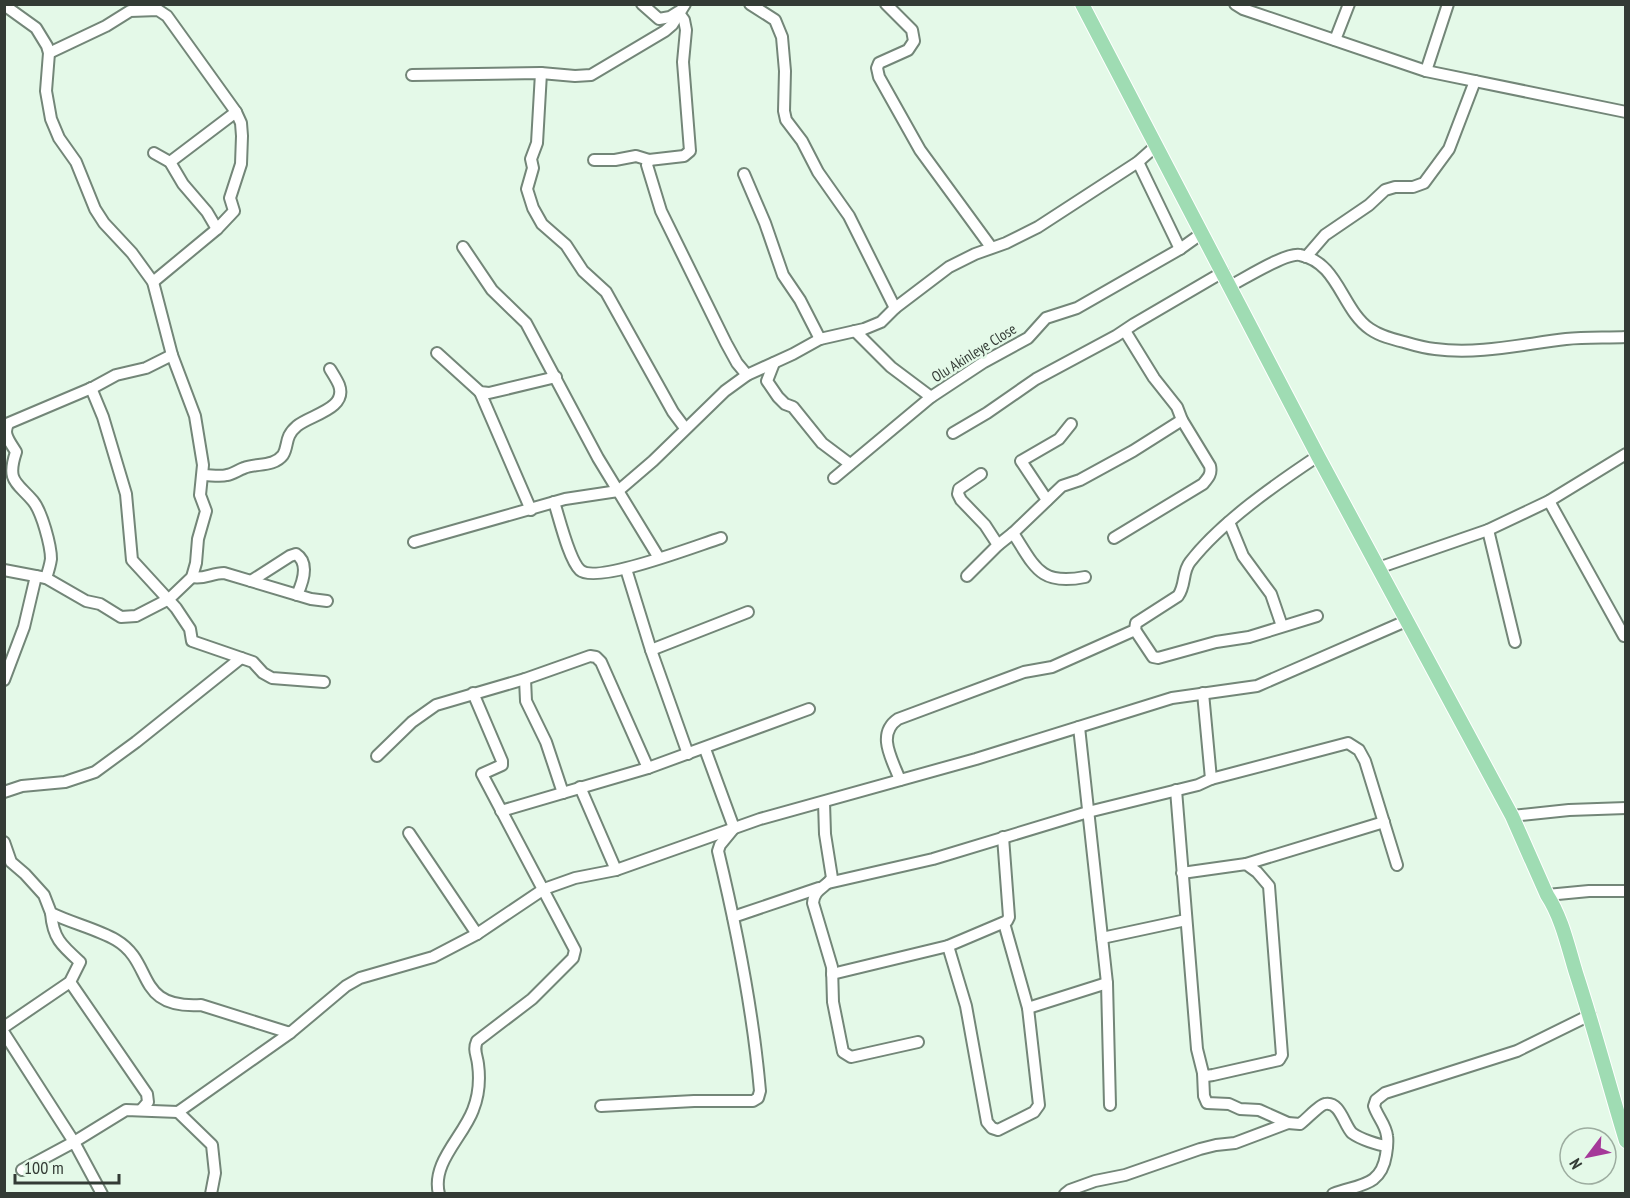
<svg xmlns="http://www.w3.org/2000/svg" width="1630" height="1198" font-family="'PT Sans Narrow',sans-serif">
<rect width="100%" height="100%" fill="#e4f9e8"/>
<g fill="none" stroke-linecap="round" stroke-linejoin="round">
<g stroke="#738678" stroke-width="14">
<g id="minor">
<path d="M750,4L775,20L782,37L785,71L784,111L786,120L802,141L818,172L849,216L895,308"/>
<path d="M886,4L912,30L914,41L908,50L879,63L877,68L879,77L920,150L991,247"/>
<path d="M1235,4L1243,9L1426,71L1626,112"/>
<path d="M4,5L36,28L47,46L49,53L46,91L51,119L59,138L76,162L95,209L104,223L132,253L153,282L172,355L195,416L203,465L200,495L206,511L198,539L196,563L192,577L169,599L136,616L121,617L100,604L86,601L46,578L4,570"/>
<path d="M1335,40L1349,4"/>
<path d="M49,53L106,26L130,11L158,10L167,16L236,112L241,123L242,136L241,164L230,198L234,211L217,229L153,282"/>
<path d="M1426,71L1448,4"/>
<path d="M541,73L537,143L531,159L533,168L527,189L533,208L542,224L566,245L583,271L606,292L673,412L685,428"/>
<path d="M412,75L541,73L575,76L591,75L665,31L672,25L685,4"/>
<path d="M154,153L170,162L183,184L207,212L217,229"/>
<path d="M594,160H615L636,156L649,160L684,156L690,151L683,62L686,30L684,20L678,12L670,17L659,19L642,4"/>
<path d="M649,160L647,165L661,211L726,343L737,363L747,375"/>
<path d="M170,162L236,112"/>
<path d="M1138,162L1180,249"/>
<path d="M744,174L765,223L783,275L800,300L820,339"/>
<path d="M463,247L492,290L526,323L598,458L659,558"/>
<path d="M1306,257L1325,235L1369,205L1385,190L1395,187H1413L1424,183L1449,149L1475,81"/>
<path d="M1230,286C1244,279 1286,252 1300,255C1338,262 1342,310 1370,329C1380,336 1392,339 1404,342C1414,345 1424,348 1435,349C1478,355 1523,344 1566,339C1586,337 1606,338 1626,337"/>
<path d="M855,331L891,367L931,397"/>
<path d="M437,353L480,392L489,393L556,377"/>
<path d="M774,363L767,381L778,397L785,404L793,407L822,443L850,464"/>
<path d="M91,388L103,417L126,494L132,560L176,608L190,629L192,641L253,662L263,673L272,678L324,682"/>
<path d="M480,392L531,510"/>
<path d="M953,433L987,413L1036,379L1116,336L1134,324L1223,272"/>
<path d="M981,474L959,489L958,494L961,500L985,525L998,545"/>
<path d="M204,475C211,475 220,477 227,475C233,474 238,470 244,468C256,463 274,467 283,455C289,445 284,437 297,426C310,415 348,409 339,385C337,380 333,374 330,369"/>
<path d="M834,478L931,397L984,362L1028,338L1046,318L1077,308L1180,249L1201,234"/>
<path d="M1047,500L1021,461L1059,439L1071,424"/>
<path d="M1549,501L1624,636"/>
<path d="M554,502C559,517 569,560 580,570C596,585 698,545 721,538"/>
<path d="M1229,522L1243,556L1271,594L1282,626"/>
<path d="M1488,530L1515,642"/>
<path d="M1013,533C1035,567 1040,586 1085,577"/>
<path d="M1114,538L1203,484C1208,478 1212,474 1210,466L1182,420"/>
<path d="M414,542L565,499L618,491L653,461L725,391L747,375L793,354L820,339L864,329L881,322L895,308L949,267L975,254L1006,243L1038,227L1138,162L1156,146"/>
<path d="M1378,568L1488,530L1549,501L1626,454"/>
<path d="M626,569L651,650L688,754"/>
<path d="M967,576L998,545L1013,533L1062,486L1080,480L1133,451L1182,420L1177,407L1154,378L1125,331"/>
<path d="M192,577C203,580 212,573 224,573L311,599L327,601"/>
<path d="M46,578C48,572 50,566 51,559C51,546 42,512 33,501C17,482 6,482 16,452C11,443 1,433 9,423L94,387L116,375L146,368L172,355"/>
<path d="M251,581L290,556L296,554C310,563 303,582 297,595"/>
<path d="M1135,630L1153,657L1158,658L1216,642L1249,637L1317,616"/>
<path d="M651,650L748,612"/>
<path d="M525,679L526,701L546,742L563,793"/>
<path d="M4,680L24,627L36,576"/>
<path d="M1203,693L1211,779"/>
<path d="M1079,727L1107,983L1110,1105"/>
<path d="M377,756L412,722L436,705L525,679L590,656L596,657L601,662L648,768"/>
<path d="M900,780C892,759 876,734 898,719L1024,672L1052,667L1135,630L1136,623L1178,596C1186,585 1182,572 1190,562C1221,522 1276,484 1318,456"/>
<path d="M580,787L616,870"/>
<path d="M1176,790L1197,1049L1203,1073L1206,1076L1213,1075L1279,1060L1282,1055L1269,886L1257,872L1246,864L1182,873"/>
<path d="M4,792L22,786L65,782L95,772L136,742L241,658"/>
<path d="M824,802L825,834L832,878C825,888 814,889 813,903L832,967L833,1002L843,1052L851,1057L918,1042"/>
<path d="M501,811L648,768L809,709"/>
<path d="M1512,816L1569,810L1626,808"/>
<path d="M409,833L477,934"/>
<path d="M4,842L11,862L25,874L44,895L51,913C71,923 97,929 116,940C155,963 134,1009 201,1005L290,1033L346,986L360,978L433,957L477,934L544,889L575,878L616,870L760,819L976,759L1172,698L1257,686L1406,621"/>
<path d="M1246,864L1384,822"/>
<path d="M828,883L933,859L1088,812L1198,785L1211,779L1348,743L1359,750L1365,761L1397,865"/>
<path d="M1547,895L1589,891H1626"/>
<path d="M733,917L819,888"/>
<path d="M1102,938L1186,920"/>
<path d="M948,946L966,1006L987,1122L992,1128L998,1130L1034,1112L1039,1105L1028,1008L1004,923"/>
<path d="M832,974L948,946L1007,921L1009,917L1003,837"/>
<path d="M70,982L147,1094L148,1102L141,1110"/>
<path d="M1028,1008L1107,983"/>
<path d="M4,1027L70,982L80,962C61,945 53,938 51,913"/>
<path d="M4,1033L74,1142L102,1194"/>
<path d="M1203,1073L1204,1096L1207,1103L1229,1104L1240,1109L1259,1110L1288,1123L1300,1124C1306,1120 1319,1105 1325,1104C1340,1101 1344,1125 1352,1133C1360,1139 1378,1145 1387,1146"/>
<path d="M601,1106L694,1101H753L758,1098L760,1091C753,1010 737,930 718,851L720,845L734,828L705,749"/>
<path d="M178,1112L212,1145L215,1173L211,1194"/>
<path d="M22,1170L74,1142L126,1110L178,1112L290,1033"/>
<path d="M439,1194C431,1163 463,1137 473,1110C479,1095 480,1079 478,1064C477,1055 473,1050 477,1041L532,999L573,958L575,950L482,774L502,765V761L473,693"/>
<path d="M1065,1194L1070,1190L1095,1181L1125,1175L1200,1149L1216,1145L1235,1143L1288,1123"/>
<path d="M1333,1194C1359,1184 1381,1187 1386,1155C1387,1149 1388,1142 1387,1136C1386,1125 1377,1116 1374,1106L1376,1100L1385,1093L1517,1051L1590,1015"/>
</g>
</g>
<g stroke="#fff" stroke-width="16">
<path id="major" d="M1082,4L1318,456L1512,816L1547,895C1562,918 1568,947 1576,973C1594,1028 1609,1085 1626,1141"/>
</g>
<use href="#minor" stroke="#fff" stroke-width="10"/>
<use href="#major" stroke="#9fdcb3" stroke-width="14"/>
</g>
<g text-anchor="middle" stroke-width="5" stroke-linejoin="round" paint-order="stroke">
<g font-size="15" fill="#333b35" stroke="#e4f9e8">
<text transform="translate(974 353) rotate(-32)" y="5">Olu Akinleye Close</text>
</g>
</g>
<rect width="1630" height="1198" fill="none" stroke="#333b35" stroke-width="12"/>
<g transform="translate(1588 1156) rotate(238)"><circle r="28" fill="#e4f9e8" stroke="#9dada0" stroke-width="1.5"/>
<path d="M0-4.5L10 22L0 15L-10 22Z" fill="#a53999"/>
<text y="-9" font-size="16" font-weight="bold" text-anchor="middle" fill="#333b35">N</text>
</g>
<path d="M15 1174v9h104v-9" fill="none" stroke="#333b35" stroke-width="3"/>
<text x="24" y="1174" font-size="18" fill="#333b35" stroke="#e4f9e8" stroke-width="4.5" paint-order="stroke">100 m</text>
</svg>
